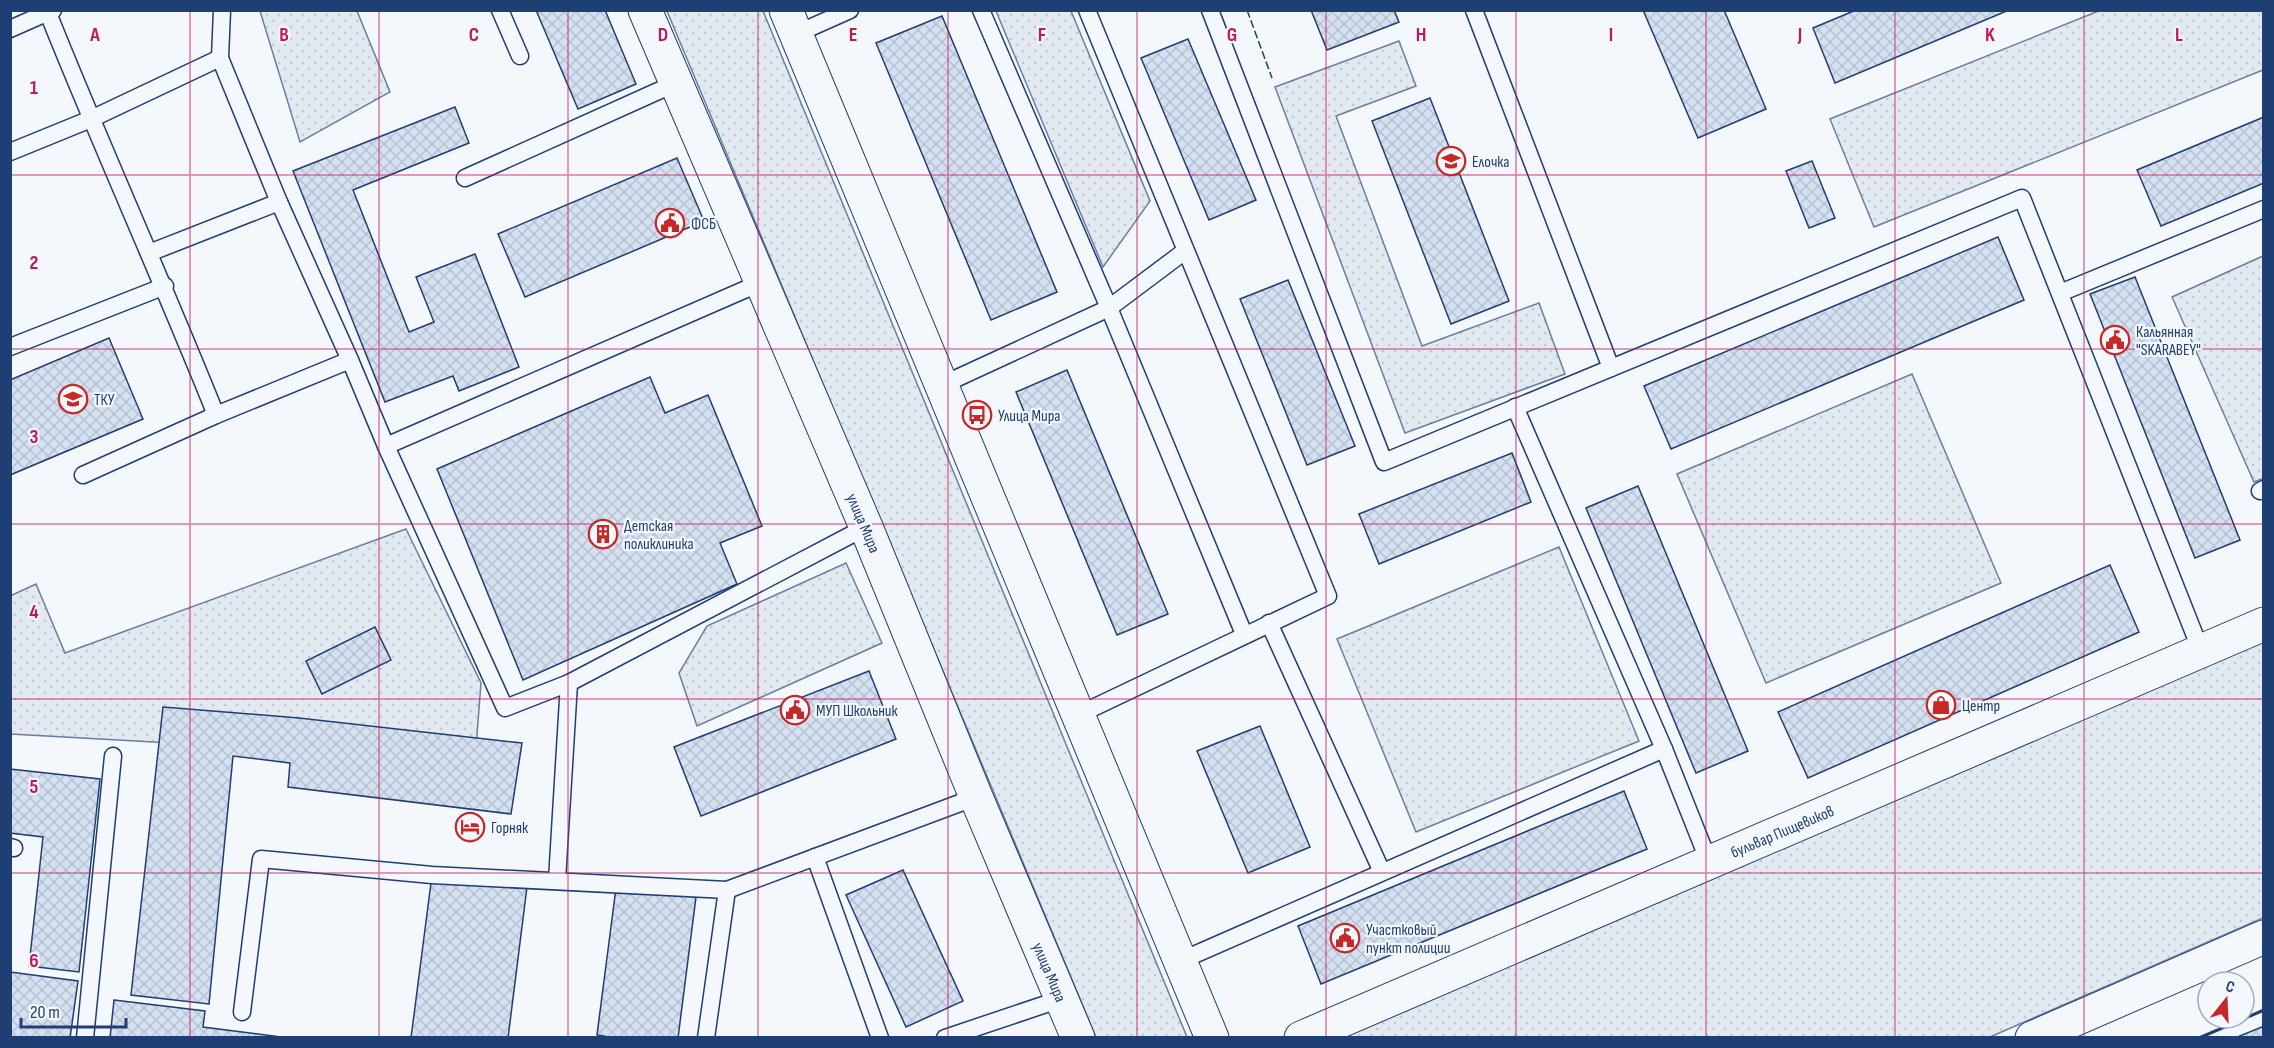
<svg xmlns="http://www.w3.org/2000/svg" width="2274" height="1048" font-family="'Sofia Sans Condensed',sans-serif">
<defs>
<pattern id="grass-dots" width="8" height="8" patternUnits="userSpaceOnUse" patternTransform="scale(1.5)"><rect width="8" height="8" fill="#e3e9f0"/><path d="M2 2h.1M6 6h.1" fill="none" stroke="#c2c9d1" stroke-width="1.8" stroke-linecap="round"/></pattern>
<pattern id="building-cross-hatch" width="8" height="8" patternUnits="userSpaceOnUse" patternTransform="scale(1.5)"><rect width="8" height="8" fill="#d5e0f0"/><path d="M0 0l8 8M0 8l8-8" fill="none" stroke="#b6c1d1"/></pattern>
</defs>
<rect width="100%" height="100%" fill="#f4f7fb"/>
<g fill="url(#grass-dots)" stroke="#687fa3" stroke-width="1.5">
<path d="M2101,10L2263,11V70L1874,227L1830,119Z"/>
<path d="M260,11H357L390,92L300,142Z"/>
<path d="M667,11H763L1187,1037H1096Z"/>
<path d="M996,11H1071L1150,201L1103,267Z"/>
<path d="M1399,41L1416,86L1336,116L1422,346L1539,303L1565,374L1405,433L1275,87Z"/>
<path d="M2263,256L2264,478L2254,482L2172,297Z"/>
<path d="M1912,374L2001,583L1766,683L1677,474Z"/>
<path d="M406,529L481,683L475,760L11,734L10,596L36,584L65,653Z"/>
<path d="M1559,547L1639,741L1416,832L1337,639Z"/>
<path d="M846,563L882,643L697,726L679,673L707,626Z"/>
<path d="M2263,637V918L1990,1037L1329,1038Z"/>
</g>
<g fill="url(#building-cross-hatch)" stroke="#1d3f73" stroke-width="1.5">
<path d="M536,10H605L636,84L578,109Z"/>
<path d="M1311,10H1394L1399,22L1327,50Z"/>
<path d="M1643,10H1724L1766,109L1698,138Z"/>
<path d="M1856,10H2009L1835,83L1813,28Z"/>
<path d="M942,16L1057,292L991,320L876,43Z"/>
<path d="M1188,39L1256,200L1209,220L1141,58Z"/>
<path d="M1430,98L1509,301L1451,324L1372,121Z"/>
<path d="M455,107L469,143L353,190L409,332L434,322L416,277L475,254L519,367L459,391L453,376L385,402L293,171Z"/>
<path d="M2264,117V183L2161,226L2137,170Z"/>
<path d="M677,158L704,221L525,297L498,234Z"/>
<path d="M1812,161L1835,218L1809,228L1786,171Z"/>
<path d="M1998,237L2024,300L1671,449L1644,386Z"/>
<path d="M2135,277L2240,540L2195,558L2090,294Z"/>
<path d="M1288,280L1355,446L1307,465L1240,299Z"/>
<path d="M109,338L143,419L10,475V380Z"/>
<path d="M1067,370L1168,614L1117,635L1016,392Z"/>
<path d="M650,377L665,413L708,395L762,526L720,543L737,584L523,680L437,469Z"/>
<path d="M1512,453L1531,502L1379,564L1359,514Z"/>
<path d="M1638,486L1748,751L1696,773L1586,508Z"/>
<path d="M2110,565L2139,632L1808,778L1778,712Z"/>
<path d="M375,627L391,660L322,694L306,661Z"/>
<path d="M869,671L896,739L701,816L674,747Z"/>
<path d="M163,707L299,718L522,743L511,814L288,787L290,763L233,756L209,1004L131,995Z"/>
<path d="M1260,726L1310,847L1248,873L1197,751Z"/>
<path d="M10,769L100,779L79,972L29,966L43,837L10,833Z"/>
<path d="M1624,791L1647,849L1321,984L1298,926Z"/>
<path d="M903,870L963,1001L906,1027L846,895Z"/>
<path d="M432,875L527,887L508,1038H411Z"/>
<path d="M616,888L696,897L678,1038H615L597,1035Z"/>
<path d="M10,972L78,981L70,1038H10Z"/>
<path d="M114,1000L205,1011L203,1027L289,1038H110Z"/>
<path d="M2264,1026V1038H2235Z"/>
</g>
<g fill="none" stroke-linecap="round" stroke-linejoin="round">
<g stroke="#1d3f73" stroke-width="19">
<g id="lane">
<path d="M222,10L220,58L279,202L350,360L386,446"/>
<path d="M500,10L520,56"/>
<path d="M981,10L1109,308L1244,634"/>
<path d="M1210,10L1384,462L2022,198L2201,651"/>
<path d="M1474,10L1611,368"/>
<path d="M48,13C102,148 162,280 216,415"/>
<path d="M10,29L53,10"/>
<path d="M796,34L850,10"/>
<path d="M10,152L91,119L220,58"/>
<path d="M465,178L676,83"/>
<path d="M149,253L279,202"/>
<path d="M2060,293L2264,209"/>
<path d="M10,347L165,286"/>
<path d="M942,385L1109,308L1185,251"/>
<path d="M1515,407L1664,749L1709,862"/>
<path d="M83,475L216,415L350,360"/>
<path d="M2260,491L2264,489"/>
<path d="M1269,623L1382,872"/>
<path d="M569,683L866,527"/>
<path d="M1078,715L1328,596L1087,10"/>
<path d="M10,847L14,848"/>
<path d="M815,857L880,1038"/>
<path d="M557,880L569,683L505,708L386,446L760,283"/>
<path d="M1180,961L1664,749"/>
<path d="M242,1012L261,859L432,875L727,890L976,797"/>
<path d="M85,1038L113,756"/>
<path d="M706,1038L727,890"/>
<path d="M945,1038L1061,999"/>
</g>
</g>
<g stroke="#1d3f73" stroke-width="35">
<g id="secondary">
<path d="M645,10L866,527L976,797L1078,1038"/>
<path d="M786,10L1212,1038"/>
<path d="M1301,1038L2264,624"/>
<path d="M2032,1038L2264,937"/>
</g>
</g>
<use href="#lane" stroke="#f4f7fb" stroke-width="16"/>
<use href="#secondary" stroke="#f4f7fb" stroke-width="33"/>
<path stroke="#1d3f73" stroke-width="1.5" stroke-dasharray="8 3" stroke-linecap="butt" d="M1247,10L1272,78"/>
<path stroke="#1d3f73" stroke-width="3" d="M2199,1038L2264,1010"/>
</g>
<path fill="none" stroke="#c2185b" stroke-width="1.5" stroke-opacity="0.55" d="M190,10V1038M379,10V1038M568,10V1038M758,10V1038M948,10V1038M1137,10V1038M1326,10V1038M1516,10V1038M1706,10V1038M1895,10V1038M2084,10V1038M10,175H2264M10,349H2264M10,524H2264M10,699H2264M10,873H2264"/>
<defs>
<g id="school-ring" transform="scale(1.5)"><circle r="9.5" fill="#f4f7fb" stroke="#c62828" stroke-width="1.5"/><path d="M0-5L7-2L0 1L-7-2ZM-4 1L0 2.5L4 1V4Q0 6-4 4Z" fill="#c62828"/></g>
<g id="civic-ring" transform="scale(1.5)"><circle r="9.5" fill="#f4f7fb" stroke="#c62828" stroke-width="1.5"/><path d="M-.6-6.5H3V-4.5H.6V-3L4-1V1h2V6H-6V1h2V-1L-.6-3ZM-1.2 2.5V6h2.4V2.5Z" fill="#c62828"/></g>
<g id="university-ring" transform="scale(1.5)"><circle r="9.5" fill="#f4f7fb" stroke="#c62828" stroke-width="1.5"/><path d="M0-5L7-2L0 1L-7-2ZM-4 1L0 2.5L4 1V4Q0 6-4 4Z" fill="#c62828"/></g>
<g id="bus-ring" transform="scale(1.5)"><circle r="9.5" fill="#f4f7fb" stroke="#c62828" stroke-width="1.5"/><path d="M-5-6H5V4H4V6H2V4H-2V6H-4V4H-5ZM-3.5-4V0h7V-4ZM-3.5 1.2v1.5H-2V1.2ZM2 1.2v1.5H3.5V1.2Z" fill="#c62828"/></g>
<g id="building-ring" transform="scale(1.5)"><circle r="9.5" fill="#f4f7fb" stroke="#c62828" stroke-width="1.5"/><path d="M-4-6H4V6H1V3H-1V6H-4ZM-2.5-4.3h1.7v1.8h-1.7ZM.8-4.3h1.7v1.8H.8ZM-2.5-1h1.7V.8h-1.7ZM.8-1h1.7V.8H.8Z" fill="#c62828"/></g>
<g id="shop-ring" transform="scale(1.5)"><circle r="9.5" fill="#f4f7fb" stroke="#c62828" stroke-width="1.5"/><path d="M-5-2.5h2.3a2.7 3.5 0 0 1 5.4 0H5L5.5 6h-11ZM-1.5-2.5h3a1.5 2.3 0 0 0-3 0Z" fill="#c62828"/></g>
<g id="hotel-ring" transform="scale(1.5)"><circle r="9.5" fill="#f4f7fb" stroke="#c62828" stroke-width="1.5"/><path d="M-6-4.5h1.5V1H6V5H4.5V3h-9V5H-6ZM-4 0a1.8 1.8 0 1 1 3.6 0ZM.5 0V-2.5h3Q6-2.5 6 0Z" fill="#c62828"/></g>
</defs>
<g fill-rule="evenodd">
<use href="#school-ring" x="1451" y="161"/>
<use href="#civic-ring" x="670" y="223"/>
<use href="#civic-ring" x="2115" y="340"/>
<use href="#university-ring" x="73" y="399"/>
<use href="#bus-ring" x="977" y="415"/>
<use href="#building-ring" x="603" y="534"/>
<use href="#shop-ring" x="1941" y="705"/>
<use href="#civic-ring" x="795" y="710"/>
<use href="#hotel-ring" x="470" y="827"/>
<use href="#civic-ring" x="1345" y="938"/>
</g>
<g text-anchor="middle" stroke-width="4.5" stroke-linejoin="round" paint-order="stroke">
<g font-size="16" fill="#1d3f73" stroke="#f4f7fb" text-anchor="start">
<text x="1472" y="167">Елочка</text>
<text x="691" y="229">ФСБ</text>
<text x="2136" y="337">Кальянная<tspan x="2136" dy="18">"SKARABEY"</tspan></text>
<text x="94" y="405">ТКУ</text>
<text x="998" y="421">Улица Мира</text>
<text x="624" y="531">Детская<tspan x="624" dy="18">поликлиника</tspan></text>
<text x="1962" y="711">Центр</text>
<text x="816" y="716">МУП Школьник</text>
<text x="491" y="833">Горняк</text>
<text x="1366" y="935">Участковый<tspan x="1366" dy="18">пункт полиции</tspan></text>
</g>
<g font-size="16" fill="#1d3f73" stroke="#f4f7fb">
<text transform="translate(864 523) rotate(67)" y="6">улица Мира</text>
<text transform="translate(1782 831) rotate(-23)" y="6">бульвар Пищевиков</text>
<text transform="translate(1050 972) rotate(67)" y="6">улица Мира</text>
</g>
</g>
<g font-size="20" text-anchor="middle" font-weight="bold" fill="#c2185b" stroke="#f4f7fb" stroke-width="4.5" stroke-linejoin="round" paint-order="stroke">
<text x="95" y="41">A</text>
<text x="284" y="41">B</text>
<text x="474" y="41">C</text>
<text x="663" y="41">D</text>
<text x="853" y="41">E</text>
<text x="1042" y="41">F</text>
<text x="1232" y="41">G</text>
<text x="1421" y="41">H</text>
<text x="1611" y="41">I</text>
<text x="1800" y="41">J</text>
<text x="1990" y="41">K</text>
<text x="2179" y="41">L</text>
<text x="34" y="94">1</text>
<text x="34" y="269">2</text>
<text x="34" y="443">3</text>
<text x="34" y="618">4</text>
<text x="34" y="793">5</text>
<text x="34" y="967">6</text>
</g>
<rect width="2274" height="1048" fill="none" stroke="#1d3f73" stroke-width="24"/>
<g transform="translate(2226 1000) rotate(18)"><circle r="28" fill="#f4f7fb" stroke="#9eadc5" stroke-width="1.5"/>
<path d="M0-4.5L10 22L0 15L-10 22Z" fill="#c62828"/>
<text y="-9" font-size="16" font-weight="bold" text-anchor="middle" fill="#1d3f73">С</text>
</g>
<path d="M21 1018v9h105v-9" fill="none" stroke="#1d3f73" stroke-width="3"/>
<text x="30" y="1018" font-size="18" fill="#1d3f73" stroke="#f4f7fb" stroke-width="4.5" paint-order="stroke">20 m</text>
</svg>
